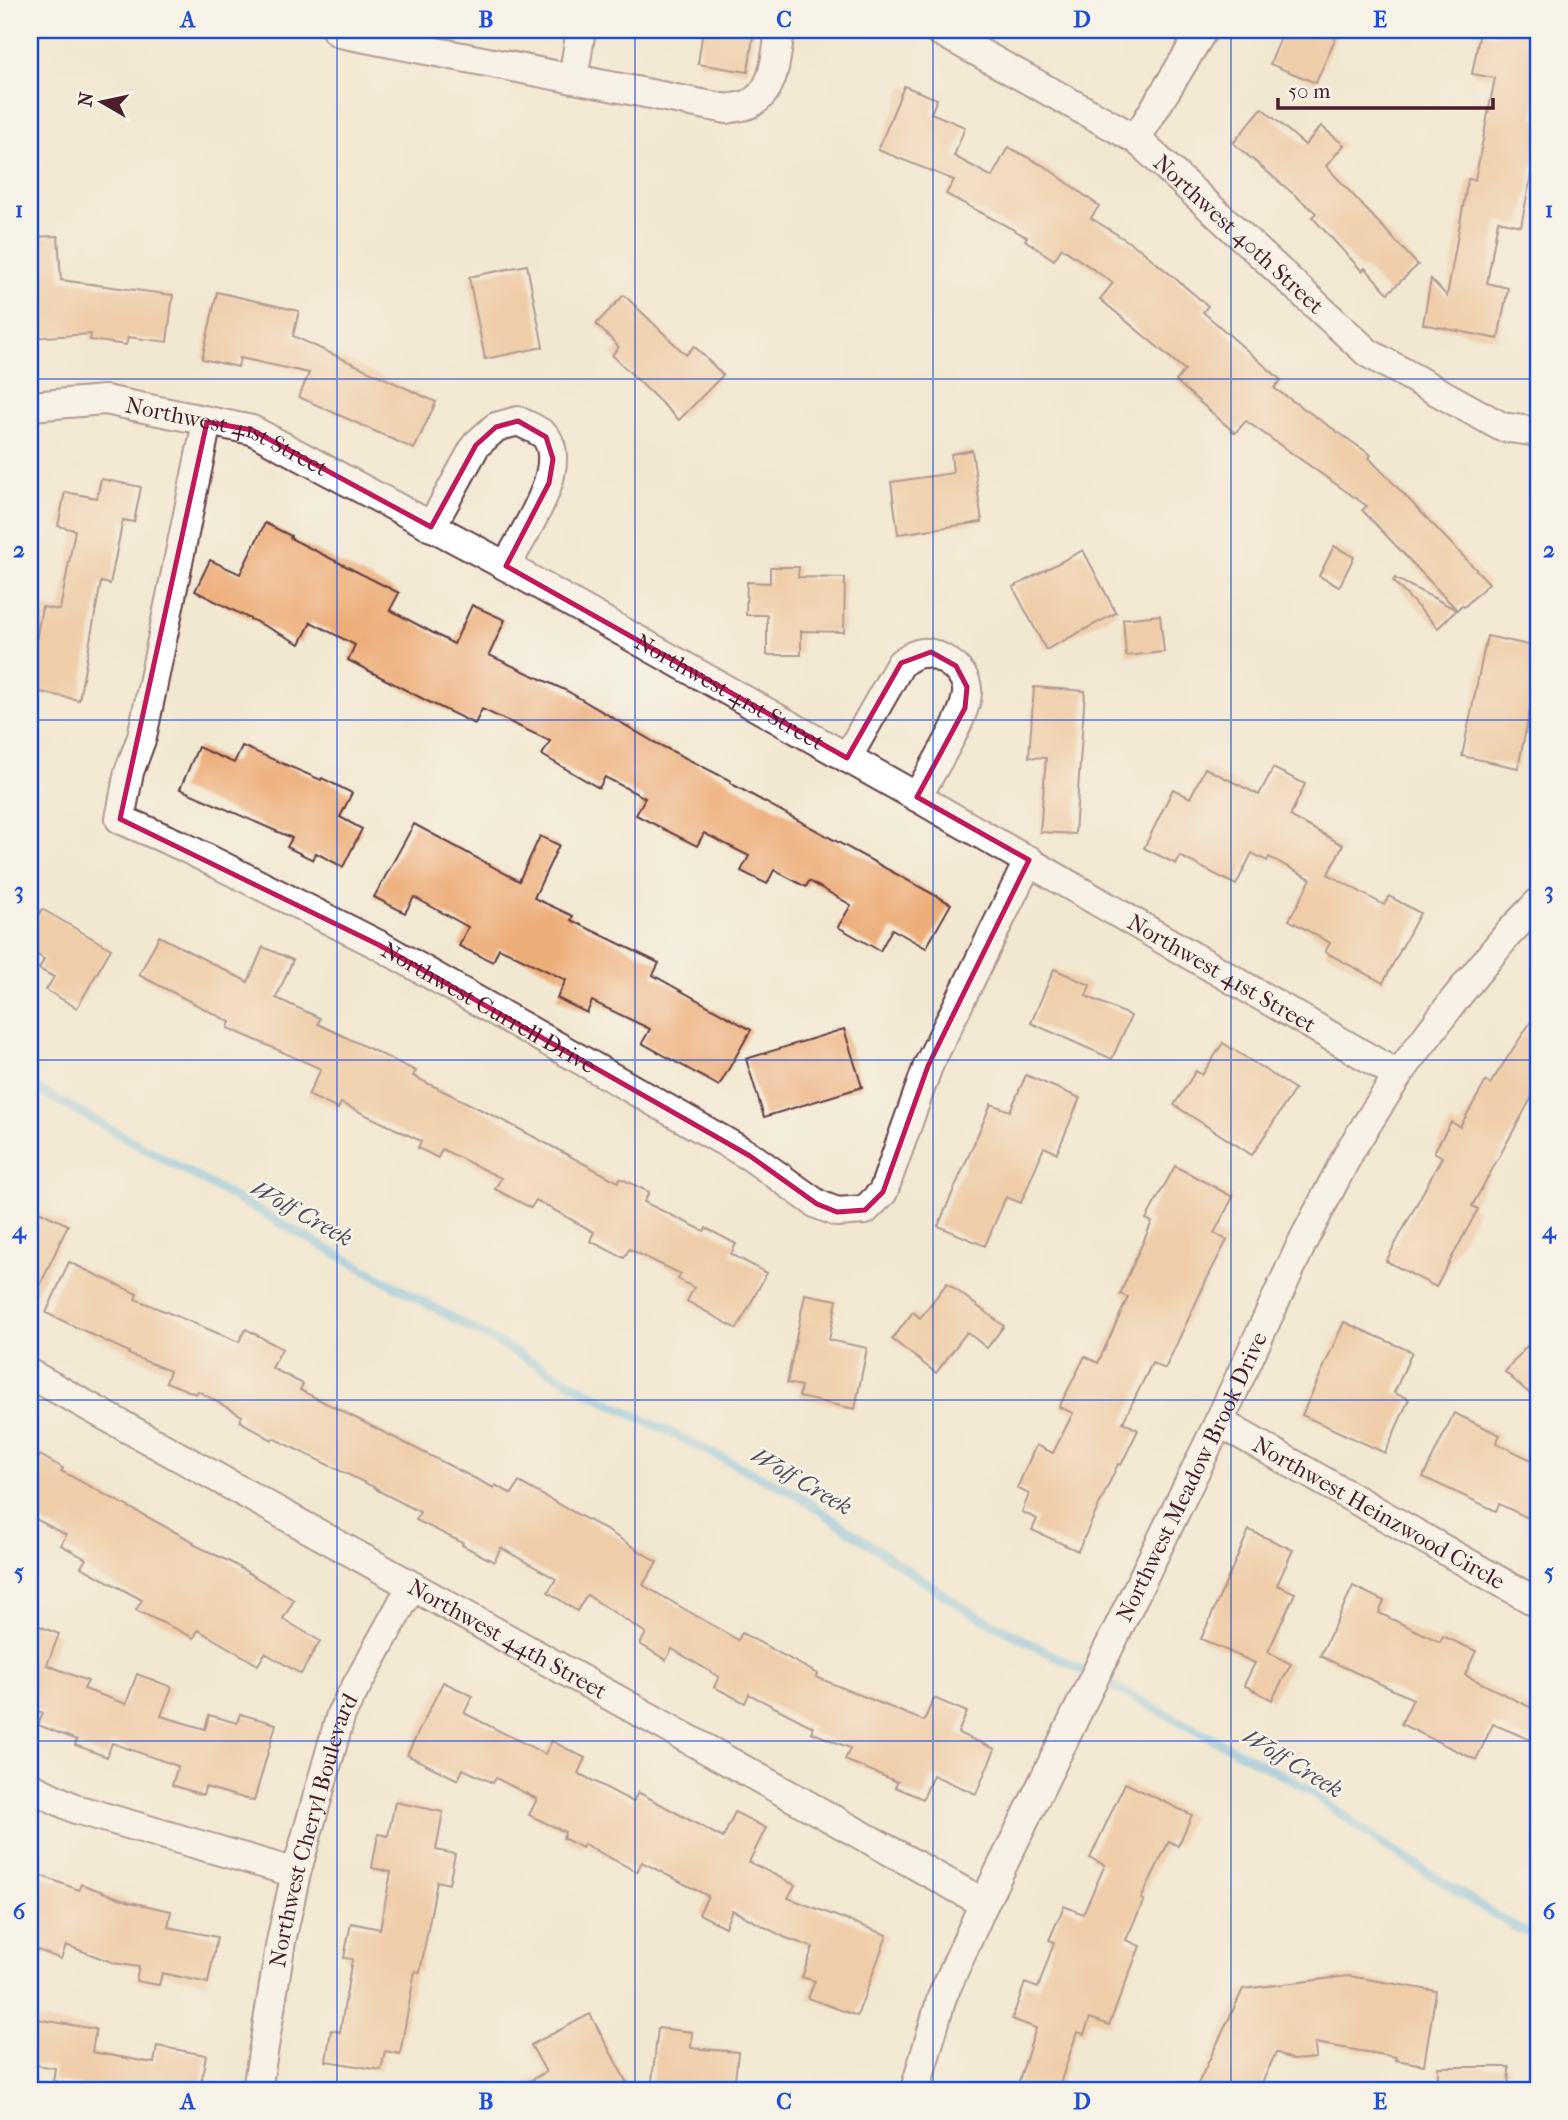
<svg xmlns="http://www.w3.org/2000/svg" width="1568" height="2120" font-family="'IM FELL French Canon',serif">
<rect width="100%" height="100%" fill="#f7f3e8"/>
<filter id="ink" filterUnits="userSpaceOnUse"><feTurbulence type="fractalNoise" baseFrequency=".0143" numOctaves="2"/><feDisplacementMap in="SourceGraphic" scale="14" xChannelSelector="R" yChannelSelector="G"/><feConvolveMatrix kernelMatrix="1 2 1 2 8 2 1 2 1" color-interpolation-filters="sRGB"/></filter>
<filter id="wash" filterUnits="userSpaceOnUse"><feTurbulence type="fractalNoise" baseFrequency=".00686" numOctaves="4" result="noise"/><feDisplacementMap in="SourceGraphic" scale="28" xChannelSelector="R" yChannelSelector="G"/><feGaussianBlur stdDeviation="1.57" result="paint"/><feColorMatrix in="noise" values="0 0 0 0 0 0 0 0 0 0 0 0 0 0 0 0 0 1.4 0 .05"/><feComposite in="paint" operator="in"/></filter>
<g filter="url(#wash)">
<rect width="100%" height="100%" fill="#f2e8d1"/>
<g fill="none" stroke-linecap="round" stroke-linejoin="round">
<path stroke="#6dbae7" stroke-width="9" d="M30,1085L591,1394L794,1493L965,1609L1305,1787L1376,1840L1513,1926L1538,1936"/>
</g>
<g id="blocks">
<g fill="#edad79">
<path d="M703,30H754L748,72L698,64Z"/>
<path d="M1284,30H1339L1316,83L1270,64Z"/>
<path d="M1500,30H1538V94L1533,117L1538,118V141L1521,226L1498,221L1487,283L1508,288L1498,339L1423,324L1431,279L1447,296L1468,179L1475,180L1495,78L1472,74L1480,32L1499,36Z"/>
<path d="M904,86L937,99L931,113L965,127L954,156L992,177L1008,147L1046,167L1099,206L1091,218L1140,249L1208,306L1203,312L1281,380L1274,388L1371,455L1369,458L1489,583L1464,607L1462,605L1438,628L1393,581L1395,578L1457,610L1362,510L1367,506L1246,421L1235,433L1176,381L1185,370L1100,299L1113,283L1062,248L1054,260L1025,240L1027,237L946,194L954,180L878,150Z"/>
<path d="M1262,108L1305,145L1321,126L1344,145L1326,166L1418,265L1388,293L1365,268L1362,271L1312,217L1316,213L1233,143Z"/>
<path d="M58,236L61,280L173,295L167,342L128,337L126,345L90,340L91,334L30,338V237Z"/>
<path d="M527,265L543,347L485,359L469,277Z"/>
<path d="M217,292L299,311L293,336L436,402L414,449L299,397L309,373L240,358L238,367L202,359Z"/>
<path d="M624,295L686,355L694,346L723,375L679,420L612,355L619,347L596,324Z"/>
<path d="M972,450L982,522L898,534L891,482L953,473L951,454Z"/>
<path d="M101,479L141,487L134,522L123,520L110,584L101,582L79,700L30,690V673L42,607L60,610L75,530L58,526L65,492L97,498Z"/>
<path d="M265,523L291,536L290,538L399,593L390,610L454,644L472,605L505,620L489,655L567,691L654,742L731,781L730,783L951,904L926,948L892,929L880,951L838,927L851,905L809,881L806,887L774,870L767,884L741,871L749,856L704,833L697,846L636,815L645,798L605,777L599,788L542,755L550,741L482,709L475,724L427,701L348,660L355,645L311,622L300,644L195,591L210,560L240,574Z"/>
<path d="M1334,546L1354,557L1339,587L1319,576Z"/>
<path d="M1083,550L1116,613L1046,650L1013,587Z"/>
<path d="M770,567H799L798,577L845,578L844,632L801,631V655H767V615H746L747,582L770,583Z"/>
<path d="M1160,615L1164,652L1126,656L1123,619Z"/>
<path d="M1487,636L1538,647V671L1518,768L1462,756Z"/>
<path d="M1034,687L1085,691L1075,834L1040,832L1046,758L1029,757Z"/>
<path d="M242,746L321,780L322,778L352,793L340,817L362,829L343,867L316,853L313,860L287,847L292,838L180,789L198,747L234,763Z"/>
<path d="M1205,768L1259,795L1273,768L1305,784L1290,816L1343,845L1328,874L1384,905L1389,896L1420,913L1383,983L1325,952L1330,943L1289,920L1311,879L1269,857L1267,861L1252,853L1236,885L1180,856L1176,864L1144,848L1173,789L1190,798Z"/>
<path d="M414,824L519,881L540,836L559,845L534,898L573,916L571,920L659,963L653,975L751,1030L719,1086L642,1043L650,1029L592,1001L587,1013L557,998L566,980L499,948L493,962L459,946L468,927L414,897L405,913L374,897Z"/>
<path d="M42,909L111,949L77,1008L46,990L54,977L39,969L44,959L30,951V930Z"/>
<path d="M159,936L248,982L263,947L293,960L276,998L320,1018L318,1024L416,1071L413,1076L508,1123L618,1182L620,1178L649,1192L644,1202L704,1231L706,1228L736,1244L731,1254L767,1273L737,1329L687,1301L694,1288L678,1279L681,1274L629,1249L624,1258L590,1241L594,1232L536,1200L531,1208L495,1189L501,1178L442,1149L438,1158L418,1148L421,1141L341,1103L338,1109L308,1095L321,1069L228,1028L230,1022L139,975Z"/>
<path d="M1054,969L1090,985L1086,996L1131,1016L1112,1059L1031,1023Z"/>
<path d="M1538,1011V1086L1472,1206L1478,1209L1436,1287L1386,1261L1442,1157L1434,1152L1451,1122L1460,1127L1486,1081L1490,1084Z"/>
<path d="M844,1029L862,1087L764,1117L746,1059Z"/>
<path d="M1223,1043L1295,1089L1252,1155L1174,1105L1196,1071L1202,1075Z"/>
<path d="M1026,1075L1080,1098L1057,1153L1044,1147L1021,1203L1006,1197L985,1246L938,1226L991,1104L1010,1111Z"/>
<path d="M1175,1166L1233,1197L1214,1233L1227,1240L1206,1281L1165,1369L1152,1363L1123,1422L1138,1430L1121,1465L1118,1464L1078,1551L1032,1530L1037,1519L1022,1512L1029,1494L1017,1488L1036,1445L1053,1453L1073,1413L1059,1407L1085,1356L1098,1363L1128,1297L1120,1294L1152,1222L1146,1219Z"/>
<path d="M30,1207L68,1225L30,1307Z"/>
<path d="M69,1262L137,1294L135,1299L239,1342L246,1329L282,1349L272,1368L303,1384L300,1390L494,1488L495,1485L512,1494L519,1482L608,1531L657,1562L643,1585L738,1640L742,1633L818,1674L816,1677L924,1721L934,1698L967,1712L958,1733L995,1749L976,1794L933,1775L923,1799L895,1787L898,1782L845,1760L850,1748L811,1732L813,1727L749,1694L745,1703L714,1687L719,1677L672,1649L666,1660L640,1644L646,1633L587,1595L577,1611L548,1592L556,1579L501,1548L494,1562L462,1545L463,1543L416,1520L420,1512L377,1490L378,1489L273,1438L272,1440L240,1421L242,1416L198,1391L196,1394L166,1382L170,1371L128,1354L129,1352L46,1313Z"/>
<path d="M947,1283L1004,1326L987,1348L967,1332L936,1373L892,1339L913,1312L920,1318Z"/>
<path d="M805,1294L837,1300L829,1340L867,1348L855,1409L799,1397L801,1386L787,1383Z"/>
<path d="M1344,1322L1412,1352L1394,1393L1409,1399L1385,1453L1302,1415Z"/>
<path d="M1538,1333V1401L1505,1372Z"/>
<path d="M1454,1413L1500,1435L1496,1443L1538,1463V1497L1528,1518L1499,1504L1496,1511L1423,1477Z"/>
<path d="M40,1455L63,1468L61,1471L194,1542L193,1544L230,1562L294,1600L283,1619L320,1641L301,1674L265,1653L258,1665L198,1630L194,1638L136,1610L142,1600L81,1567L86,1559L61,1545L66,1535L30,1516V1473Z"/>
<path d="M1249,1530L1293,1550L1277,1585L1295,1593L1268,1652L1291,1664L1272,1700L1244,1685L1255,1663L1201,1639Z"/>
<path d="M1353,1586L1384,1601L1379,1613L1440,1642L1443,1636L1476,1651L1465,1675L1538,1711V1743L1493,1724L1476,1760L1401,1724L1413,1699L1320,1656Z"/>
<path d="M30,1622L59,1634L47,1665L88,1681L84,1689L126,1704L137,1674L172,1687L161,1716L205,1729L209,1715L237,1723L240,1714L276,1724L254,1801L205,1787L203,1795L172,1785L178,1766L112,1743L107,1757L75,1745L77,1740L38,1725L43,1713L30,1708Z"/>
<path d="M443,1682L473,1696L464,1713L545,1754L552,1741L585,1758L578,1773L633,1802L638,1792L723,1838L735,1812L766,1828L749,1862L795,1885L788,1898L887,1935L857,2016L808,1998L815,1981L802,1977L813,1947L786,1938L732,1910L725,1927L699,1914L708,1896L642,1862L637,1872L584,1844L582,1848L563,1838L565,1832L529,1815L537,1799L496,1778L493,1783L463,1769L458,1780L407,1755Z"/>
<path d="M1125,1783L1192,1815L1178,1846L1169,1841L1141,1899L1144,1900L1126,1940L1140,1946L1109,2025L1090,2018L1084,2034L1077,2032L1058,2090H1016L1036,2028L1012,2019L1025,1983L1038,1988L1054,1942L1049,1940L1064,1906L1083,1914L1105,1865L1090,1858Z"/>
<path d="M395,1802L443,1812L436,1850L455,1854L449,1884L437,1881L420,1972L415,1971L400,2054L385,2051L381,2070L326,2061L331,2030L340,2032L352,1959L344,1958L351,1923L380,1929L391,1872L372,1868L378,1834L388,1836Z"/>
<path d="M39,1875L79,1890L81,1884L130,1902L171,1911L168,1927L217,1937L208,1983L162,1973L159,1985L136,1981L139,1967L114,1963L66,1945L61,1959L30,1947V1902Z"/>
<path d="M1349,1976L1436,1991L1424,2065L1395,2060L1396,2057L1315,2043L1316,2058L1293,2060L1276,2052L1259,2090H1195L1243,1989Z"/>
<path d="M590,2014L627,2083L614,2090H513L546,2072L531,2045Z"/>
<path d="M30,2018L96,2029L92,2052L154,2063L157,2046L206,2055L200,2090H104L53,2081L55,2068L30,2064Z"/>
<path d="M658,2028L692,2032L691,2048L738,2052L734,2090H651Z"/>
<path d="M1438,2067H1509L1508,2090H1438Z"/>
</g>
</g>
</g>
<g filter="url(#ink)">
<use href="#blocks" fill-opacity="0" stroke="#633d44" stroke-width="2"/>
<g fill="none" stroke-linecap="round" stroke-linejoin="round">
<g stroke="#633d44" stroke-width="32">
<g id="street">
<path d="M336,30L340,33L727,109C734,107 743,107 749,104C776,92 776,54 780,30"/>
<path id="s1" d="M938,30L1136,139L1368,353L1502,427L1538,432"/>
<path d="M573,79L581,30"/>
<path d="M1136,139L1203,30"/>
<path id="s2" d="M30,406L105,400L252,430L506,566L917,797L1398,1075"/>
<path id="s3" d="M207,422L142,737L129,772L120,819L182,846L379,945L750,1156L817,1204L837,1212L865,1210L883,1192L928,1066L1029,860"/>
<path d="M431,527L476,445L496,427L518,421C526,425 541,431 546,437C569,469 521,537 506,566"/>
<path d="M847,758L901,663C918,651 926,649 945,660C955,666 966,676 967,689C969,714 930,772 917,797"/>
<path id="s4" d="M30,1374L984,1903"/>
<path id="s5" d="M1219,1422L1538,1603"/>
<path d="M30,1787L76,1809L296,1873"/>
<path id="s6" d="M257,2090L281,1941L296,1873L341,1714L411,1587"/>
<path id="s7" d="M915,2090L942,1997L984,1903L1219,1422L1304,1239L1351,1149L1398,1075L1455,999L1508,934L1538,903"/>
</g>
</g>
<use href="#street" stroke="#fff" stroke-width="28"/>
</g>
</g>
<path d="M0 0H1568V2120H0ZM518,421L546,437L553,459L549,483L506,566L847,758L901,663L931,652L956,666L967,687L965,708L917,797L1029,860L928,1066L883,1192L865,1210L837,1212L817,1204L750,1156L379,945L120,819L207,422L252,430L431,527L476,445L496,427Z" fill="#f2e8d1" fill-opacity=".55" fill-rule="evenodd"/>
<path fill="none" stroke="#c2185b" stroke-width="5" stroke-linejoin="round" d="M518,421L546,437L553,459L549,483L506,566L847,758L901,663L931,652L956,666L967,687L965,708L917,797L1029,860L928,1066L883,1192L865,1210L837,1212L817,1204L750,1156L379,945L120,819L207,422L252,430L431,527L476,445L496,427Z"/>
<path fill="none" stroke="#1d4ed8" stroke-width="2" stroke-opacity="0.55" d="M337,30V2090M635,30V2090M933,30V2090M1231,30V2090M30,379H1538M30,720H1538M30,1060H1538M30,1400H1538M30,1741H1538"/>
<g text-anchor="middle" stroke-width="5" stroke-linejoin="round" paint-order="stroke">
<g font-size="23" fill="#4a1f2b" stroke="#f7f3e8">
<text dy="8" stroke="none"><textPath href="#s1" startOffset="366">Northwest 40th Street</textPath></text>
<text dy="8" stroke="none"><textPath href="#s2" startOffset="203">Northwest 41st Street</textPath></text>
<text dy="8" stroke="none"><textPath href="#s2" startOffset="770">Northwest 41st Street</textPath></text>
<text dy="8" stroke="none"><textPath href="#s2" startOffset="1337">Northwest 41st Street</textPath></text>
<text dy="8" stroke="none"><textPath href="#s3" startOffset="821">Northwest Currell Drive</textPath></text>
<text dy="8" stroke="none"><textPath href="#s7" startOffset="674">Northwest Meadow Brook Drive</textPath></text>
<text dy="8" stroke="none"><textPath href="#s5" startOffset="184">Northwest Heinzwood Circle</textPath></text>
<text dy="8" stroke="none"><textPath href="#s4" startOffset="546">Northwest 44th Street</textPath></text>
<text dy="8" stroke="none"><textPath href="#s6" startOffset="266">Northwest Cheryl Boulevard</textPath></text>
</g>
<g font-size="24" font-style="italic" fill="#544e63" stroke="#f7f3e8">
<text transform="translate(302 1213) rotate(29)" y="8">Wolf Creek</text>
<text transform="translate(802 1481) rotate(30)" y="8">Wolf Creek</text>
<text transform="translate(1293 1763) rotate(31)" y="8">Wolf Creek</text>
</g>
</g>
<rect width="1568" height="2120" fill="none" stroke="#f7f3e8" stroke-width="77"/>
<g transform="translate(102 102) rotate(279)" stroke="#f7f3e8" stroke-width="5" paint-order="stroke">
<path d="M0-5L12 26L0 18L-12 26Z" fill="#4a1f2b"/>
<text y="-10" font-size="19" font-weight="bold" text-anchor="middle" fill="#4a1f2b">N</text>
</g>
<path d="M1278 98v10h215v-10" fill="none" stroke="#4a1f2b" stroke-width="3.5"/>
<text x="1288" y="98" font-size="21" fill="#4a1f2b" stroke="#f7f3e8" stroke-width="5" paint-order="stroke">50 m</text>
<rect x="38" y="38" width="1492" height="2044" fill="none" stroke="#1d4ed8" stroke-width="2.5"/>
<g font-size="23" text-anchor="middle" font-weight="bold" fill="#1d4ed8">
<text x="188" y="27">A</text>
<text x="486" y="27">B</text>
<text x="784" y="27">C</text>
<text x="1082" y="27">D</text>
<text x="1380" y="27">E</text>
<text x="19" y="217">1</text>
<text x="1549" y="217">1</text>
<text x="19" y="557">2</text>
<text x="1549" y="557">2</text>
<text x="19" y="898">3</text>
<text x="1549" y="898">3</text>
<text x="19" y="1238">4</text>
<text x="1549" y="1238">4</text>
<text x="19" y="1579">5</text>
<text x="1549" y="1579">5</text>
<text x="19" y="1919">6</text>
<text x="1549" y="1919">6</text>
<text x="188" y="2109">A</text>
<text x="486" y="2109">B</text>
<text x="784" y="2109">C</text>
<text x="1082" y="2109">D</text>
<text x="1380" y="2109">E</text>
</g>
</svg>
